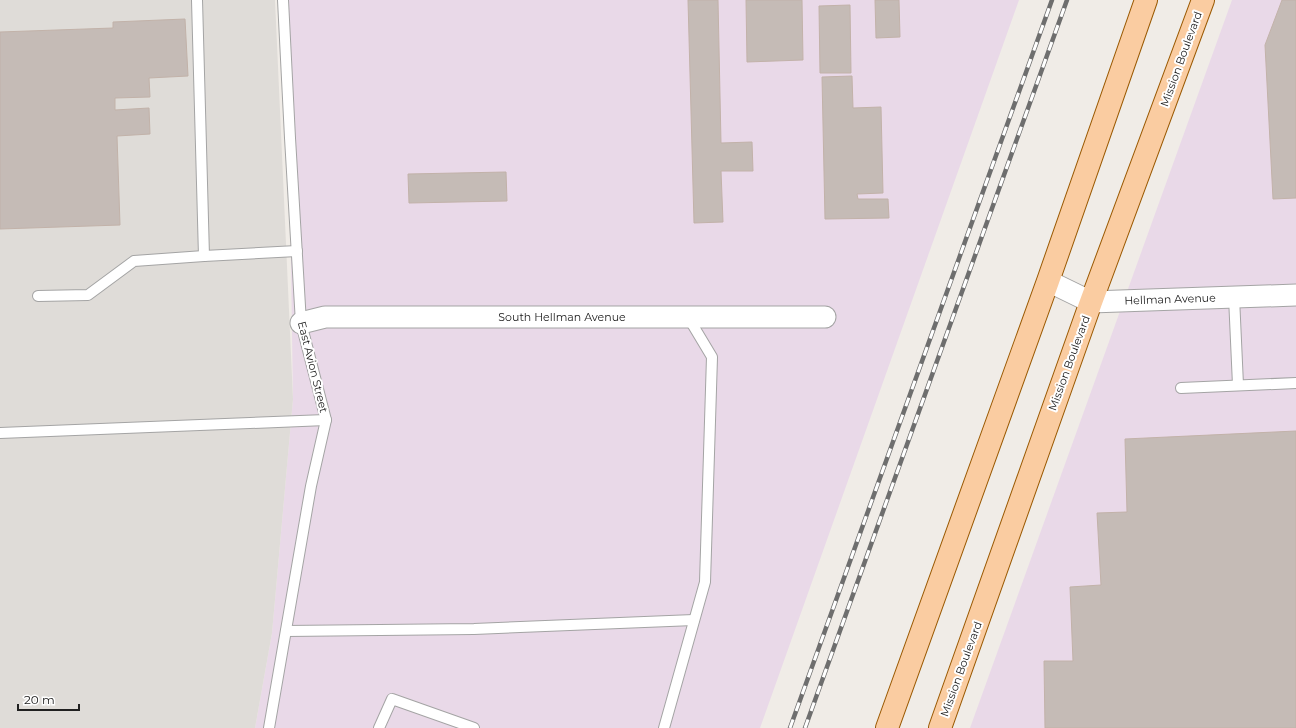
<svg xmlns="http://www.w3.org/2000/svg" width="1296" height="728" font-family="Montserrat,sans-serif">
<rect width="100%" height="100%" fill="#f0ece7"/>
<g fill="#e9d9e8">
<path d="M287,0H1019L760,728H255L272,633L293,399Z"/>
<path d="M1232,0H1296V728H970Z"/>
</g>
<path fill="#dfdcd8" d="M0,0H275L293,399L272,633L255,728H0Z"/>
<g fill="#c5bbb6" stroke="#c2b2a9">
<path d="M688,0H718L721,143L752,142L753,171H721L723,222L694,223Z"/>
<path d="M746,0H802L803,60L747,62Z"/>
<path d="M875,0H899L900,37L876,38Z"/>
<path d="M1282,0H1296V198L1273,199L1265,45Z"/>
<path d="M850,5L851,73H820L819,6Z"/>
<path d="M185,19L188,76L149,78L150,97L115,98V110L149,108L150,134L117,136L120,225L0,229V32L113,28V22Z"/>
<path d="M852,76L853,108L881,107L883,193L857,194L858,199H888L889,218L825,219L822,77Z"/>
<path d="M506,172L507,201L409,203L408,174Z"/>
<path d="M1296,431V728H1045L1044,661H1073L1070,587L1101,585L1097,513L1127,512L1125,439Z"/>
</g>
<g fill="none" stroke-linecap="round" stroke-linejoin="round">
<g stroke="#a4a4a4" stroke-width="12">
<g id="service">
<path d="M197,0L204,256L297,251"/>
<path d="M38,296L88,295L134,261L204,256"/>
<path d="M1234,297L1238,385"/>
<path d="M1181,388L1296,383"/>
<path d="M0,433L326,420"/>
<path d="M286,631L474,629L694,620"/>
<path d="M269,728L311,486L326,420L301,323L290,138L283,0"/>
<path d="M379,728L392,699L474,728"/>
<path d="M664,728L705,582L712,357L688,317"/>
</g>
</g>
<g stroke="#a4a4a4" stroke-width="23">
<g id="minor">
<path d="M1048,281L1091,302L1296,295"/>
<path d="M301,323L325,317H825"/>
</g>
</g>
<g stroke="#9a5902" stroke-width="24">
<g id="primary">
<path d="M887,728L1048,281L1146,0"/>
<path d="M940,728L1091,302L1203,0"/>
</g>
</g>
<use href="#service" stroke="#fff" stroke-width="10"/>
<use href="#minor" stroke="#fff" stroke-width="21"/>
<use href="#primary" stroke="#facca1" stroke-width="22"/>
<g stroke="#6e6e6e" stroke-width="4.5">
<g id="rail">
<path d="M790,728L1052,0"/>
<path d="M805,728L1067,0"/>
</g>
</g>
<use href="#rail" stroke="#fff" stroke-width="3" stroke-dasharray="9" stroke-linecap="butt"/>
</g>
<g text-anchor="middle" stroke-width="4" stroke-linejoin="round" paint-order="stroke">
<g font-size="11" fill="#202020" stroke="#fff">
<text transform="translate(1181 59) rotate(-70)" y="4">Mission Boulevard</text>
<text transform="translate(1170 299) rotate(-2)" y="4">Hellman Avenue</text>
<text x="562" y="321">South Hellman Avenue</text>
<text transform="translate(1069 363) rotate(-70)" y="4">Mission Boulevard</text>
<text transform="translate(313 367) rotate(76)" y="4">East Avion Street</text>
<text transform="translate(961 669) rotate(-70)" y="4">Mission Boulevard</text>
</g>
</g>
<path d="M18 704v6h61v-6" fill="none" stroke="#202020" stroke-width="2"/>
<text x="24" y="704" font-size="12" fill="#202020" stroke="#ffffff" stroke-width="3" paint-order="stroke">20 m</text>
</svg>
